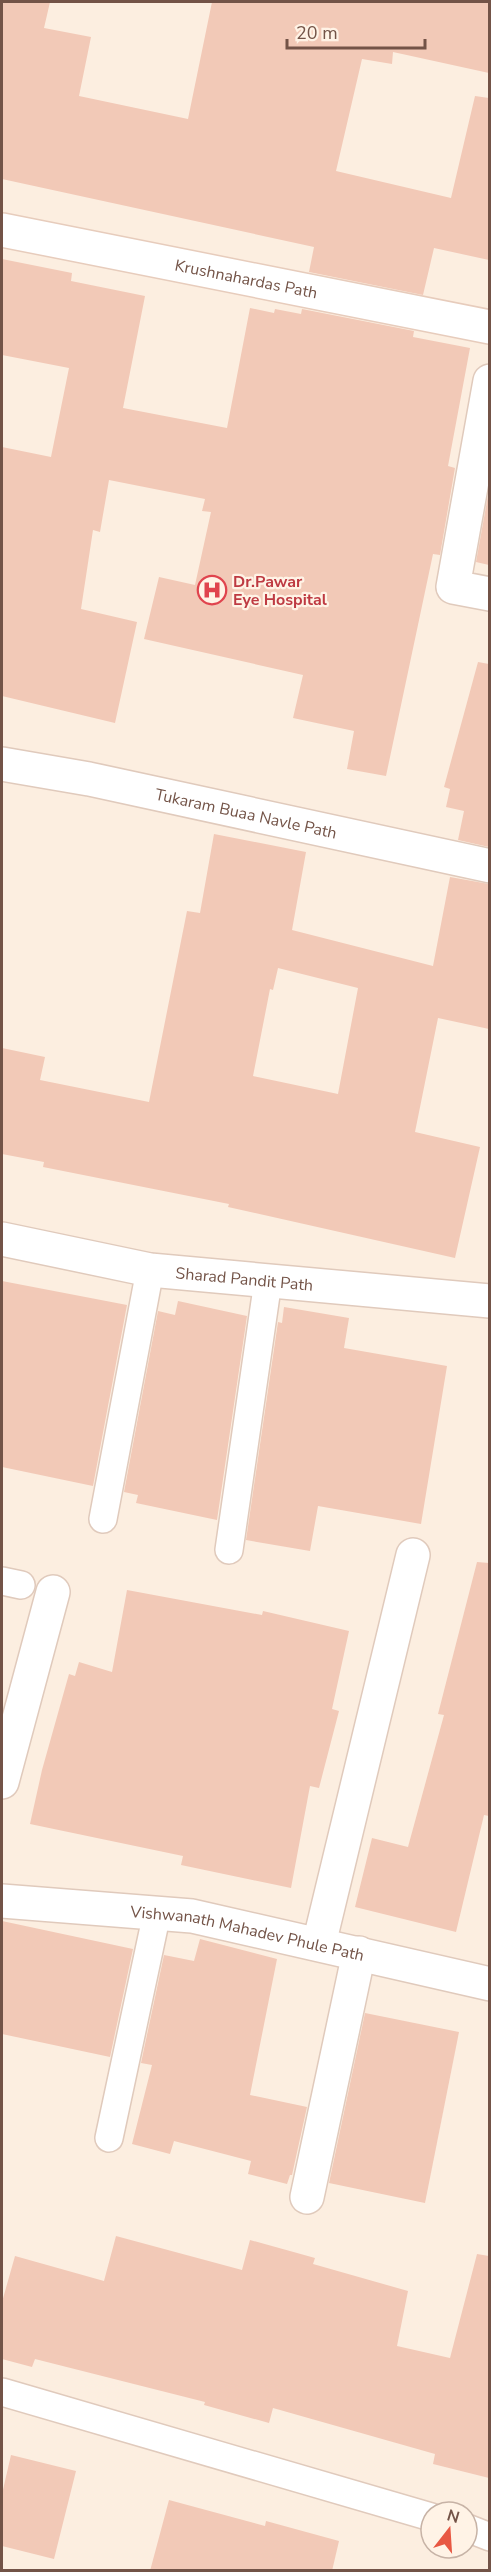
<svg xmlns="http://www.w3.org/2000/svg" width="491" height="2572" font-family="'Nunito Sans',sans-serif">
<rect width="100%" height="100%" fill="#fceee0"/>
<g fill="#f2c9b7" fill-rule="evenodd">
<path d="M2,2H50L44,28L91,37L79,96L188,119L212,2H489V73L393,52L392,64L362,59L336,171L451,198L475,96L489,98V260L434,248L423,295L309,272L314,247L2,179Z"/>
<path d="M2,259L72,273L71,281L145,296L123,408L227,428L250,308L274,313L275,309L301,314L302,309L414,331L413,337L470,348L448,466L455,468L440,555L433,554L386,776L347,769L354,731L293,718L303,675L144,639L159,577L195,585L211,512L202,511L205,499L109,480L100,532L93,530L81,609L137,622L115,723L2,696V447L51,457L69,368L2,355Z"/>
<path d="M489,490V565L476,562Z"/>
<path d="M478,662L489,664V847L458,840L464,811L446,807L450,789L444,787Z"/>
<path d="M214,834L306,852L292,930L433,966L450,877L489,884V1029L438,1018L415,1132L480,1147L455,1258L228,1207L229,1204L43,1167L44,1162L2,1154V1048L45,1057L40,1080L149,1102L187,911L200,913ZM278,968L358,988L338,1094L253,1076L270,989L273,990Z"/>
<path d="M2,1281L127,1305L93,1486L2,1467Z"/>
<path d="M178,1301L247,1316L217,1520L136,1503L138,1495L124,1492L158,1311L175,1315Z"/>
<path d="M284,1307L349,1318L344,1348L447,1366L421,1524L318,1506L310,1551L246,1540L278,1322L282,1323Z"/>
<path d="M477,1562L489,1563V1816L484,1815L456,1932L355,1907L372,1838L408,1847L444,1715L438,1714Z"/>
<path d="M127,1590L262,1615L263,1611L349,1631L332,1709L339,1711L319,1788L310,1786L291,1888L181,1865L183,1856L30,1824L42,1770L69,1674L75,1676L79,1662L112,1672Z"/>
<path d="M2,1921L133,1949L110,2057L2,2034Z"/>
<path d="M200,1939L277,1959L250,2095L307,2107L292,2175H290L287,2184L248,2174L251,2161L174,2141L170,2154L132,2144L152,2065L141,2063L164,1955L194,1961Z"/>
<path d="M365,2013L459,2032L425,2203L329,2183Z"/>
<path d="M116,2236L242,2270L250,2240L315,2258L313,2264L408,2291L397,2346L450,2358L477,2254L489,2256V2478L433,2464L435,2454L273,2408L269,2423L204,2405L205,2402L35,2359L32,2367L2,2359V2302L15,2256L104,2281Z"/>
<path d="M11,2455L76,2471L54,2559L2,2546V2494Z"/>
<path d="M169,2500L265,2526L266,2521L339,2541L332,2571H150Z"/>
</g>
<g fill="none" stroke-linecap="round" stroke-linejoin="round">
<g stroke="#e0cabc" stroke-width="30">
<g id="lane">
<path d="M103,1519L150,1270"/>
<path d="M229,1550L268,1281"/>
<path d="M2,1581L21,1585"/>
<path d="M109,2138L157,1913"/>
<path d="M2,2392L431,2517"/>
<path d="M467,2528L490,2537"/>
</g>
</g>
<g stroke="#e0cabc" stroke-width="36">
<g id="street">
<path d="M490,381L453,587L490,594"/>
<path id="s1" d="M2,764L89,779L490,866"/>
<path id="s2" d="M2,1239L150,1270L490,1301"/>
<path d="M2,1782L53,1592"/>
<path id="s3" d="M2,1901L192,1916L490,1984"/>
<path d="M319,1944L413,1555"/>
<path d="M307,2197L359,1953"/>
</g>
</g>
<g stroke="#e7ccbc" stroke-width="36">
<g id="secondary">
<path id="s4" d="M2,230L490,327"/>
</g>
</g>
<use href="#lane" stroke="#fff" stroke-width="27"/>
<use href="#street" stroke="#fff" stroke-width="33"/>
<use href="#secondary" stroke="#fff" stroke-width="33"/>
</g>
<defs>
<g id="hospital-ring" transform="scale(1.5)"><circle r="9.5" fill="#fff3e6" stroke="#e0444e" stroke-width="1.5"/><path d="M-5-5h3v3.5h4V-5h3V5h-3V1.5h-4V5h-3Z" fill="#e0444e"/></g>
</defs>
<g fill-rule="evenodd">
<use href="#hospital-ring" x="212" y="590"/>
</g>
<g text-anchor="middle" stroke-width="4.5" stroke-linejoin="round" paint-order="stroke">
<g font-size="16" fill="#735347" stroke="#fff3e6">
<text dy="6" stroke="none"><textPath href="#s4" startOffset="249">Krushnahardas Path</textPath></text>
<text dy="6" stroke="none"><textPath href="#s1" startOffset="249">Tukaram Buaa Navle Path</textPath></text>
<text dy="6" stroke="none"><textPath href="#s2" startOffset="246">Sharad Pandit Path</textPath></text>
<text dy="6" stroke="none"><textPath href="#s3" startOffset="248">Vishwanath Mahadev Phule Path</textPath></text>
</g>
<g font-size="16" font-weight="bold" fill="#be3a42" stroke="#fff3e6" text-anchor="start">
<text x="233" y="587">Dr.Pawar<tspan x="233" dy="18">Eye Hospital</tspan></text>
</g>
</g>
<rect width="491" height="2572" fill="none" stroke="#735347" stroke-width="6"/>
<g transform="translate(449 2530) rotate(17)"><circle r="28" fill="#fff3e6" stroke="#c7b3a6" stroke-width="1.5"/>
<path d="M0-4.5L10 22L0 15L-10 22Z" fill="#e85843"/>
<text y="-9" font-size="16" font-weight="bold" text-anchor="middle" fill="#735347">N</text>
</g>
<path d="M287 39v9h138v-9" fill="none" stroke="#735347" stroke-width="3"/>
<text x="296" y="39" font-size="18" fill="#735347" stroke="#fff3e6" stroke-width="4.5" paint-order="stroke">20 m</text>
</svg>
